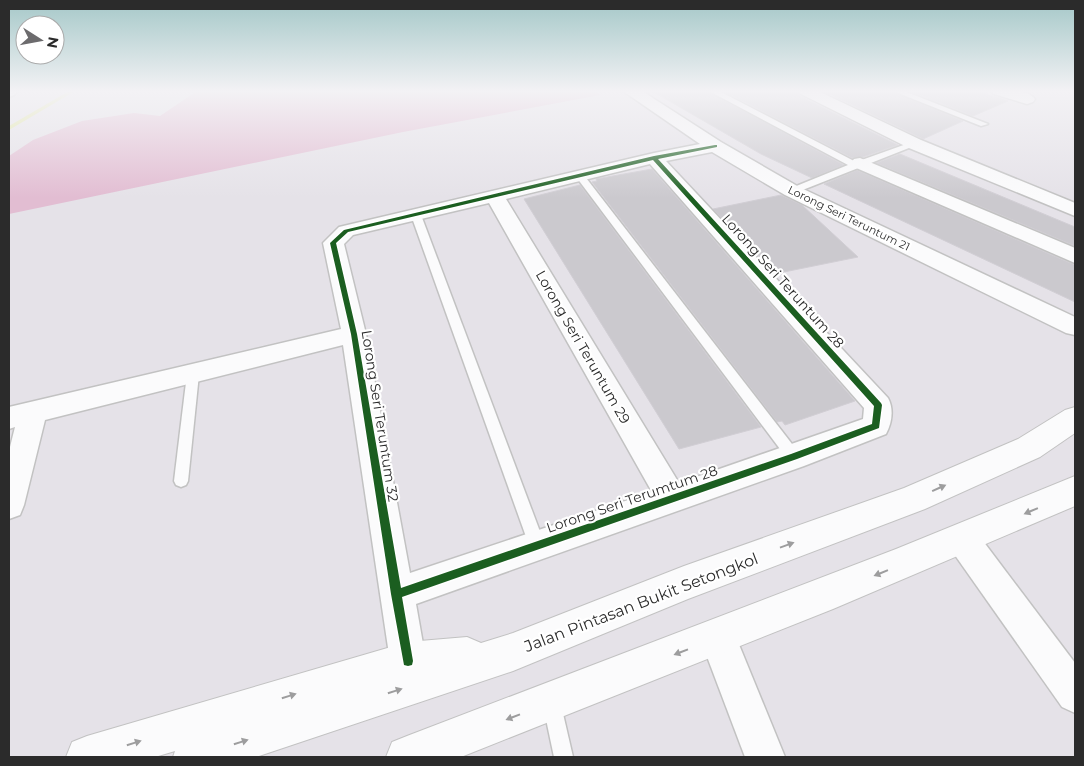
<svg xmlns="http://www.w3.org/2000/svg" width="1084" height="766" font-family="Montserrat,sans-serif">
<rect width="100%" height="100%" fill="#e5e2e8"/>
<path fill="#e2bdd2" d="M197,91H596L600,95L403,132L9,214V156L33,140L82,121L134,113L160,116Z"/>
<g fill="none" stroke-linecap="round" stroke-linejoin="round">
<path fill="#e0e699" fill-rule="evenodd" d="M69,91H75L9,130V126Z"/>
</g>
<g fill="#cbc9ce" stroke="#d1ced4">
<path d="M652,91H707L844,165L812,178L761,154Z"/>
<path d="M723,91H796L800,96L898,145L863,157L852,158Z"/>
<path d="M823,91H891L963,121L923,139Z"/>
<path d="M910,91H977L1008,101L973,116Z"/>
<path d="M900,154L1075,227V246L876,163Z"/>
<path d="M652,169L855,401L785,425L782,421L777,422L592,182L597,181L596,179Z"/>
<path d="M857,170L1075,265V302L824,184Z"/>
<path d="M580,185L761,427L679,449L524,199Z"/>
<path d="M781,195L802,205L858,257L774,274L713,209Z"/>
</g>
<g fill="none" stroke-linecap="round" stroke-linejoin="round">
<g stroke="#c2c2c2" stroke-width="3">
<g id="lane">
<path d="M709,91H719L856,162L912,142L919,144L795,193H789V189L848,165Z"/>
<path d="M893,91H904L988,124L981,126Z"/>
<path d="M580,173L583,174L799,453L801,457L799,461L794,463L789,461L577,178V174Z"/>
<path d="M416,212L421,215L545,545L542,550L537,552L532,550L529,545L411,215Z"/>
<path d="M193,369L197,371L199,374L188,481L186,485L181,487L176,485L174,481L187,374L189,371Z"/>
<path d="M552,696L558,699L561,705L573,757H554L543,705L546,699Z"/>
</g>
</g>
<g stroke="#c2c2c2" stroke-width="3">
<g id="street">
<path d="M9,91H18L14,95L9,97Z"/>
<path d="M623,91H642L721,142L799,187L1075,317V335L1066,333L785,195L712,152L666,161L888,398C894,409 892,423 886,434L804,466L416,604L426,661L421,674L408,679L395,674L390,661L343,345L45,420L24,505L20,515L9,519V451L15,427L9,429V407L341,329L323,243L339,227L654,153L700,144ZM650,164L864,408L863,419L679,483L506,199ZM489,203L652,492L410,573L366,334L344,244L353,235Z"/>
<path d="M798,91H818L921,140L1075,203V216L909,148L801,94Z"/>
<path d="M991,91C1004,91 1027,88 1035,99L1033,102L1027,104L994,94Z"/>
<path d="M860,158L1075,248V263L854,167L851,163L854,159Z"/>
<path d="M963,525L974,529L1075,663V713L1062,707L952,551L947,540L952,529Z"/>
<path d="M718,620L731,625L785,757H745L700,638L705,625Z"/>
</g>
</g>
<g stroke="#c2c2c2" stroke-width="2">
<g id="secondary">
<path d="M1075,407V433L1040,457L925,509L688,599L513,671L256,757H173L175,751L155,757H66L72,742L87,736L408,642L467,637L481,643L513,633L684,566L904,488L1018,439L1065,410Z"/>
<path d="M1075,476V506L833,609L461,757H386L392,742L407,736L896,549Z"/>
</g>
</g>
<use href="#lane" fill="#fbfbfc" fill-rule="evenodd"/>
<use href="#street" fill="#fbfbfc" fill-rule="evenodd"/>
<use href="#secondary" fill="#fbfbfc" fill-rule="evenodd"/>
<g stroke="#fff" stroke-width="3">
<path id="cycleway" d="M715,145H717V147L658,159L881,403L882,405L879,428L797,459L402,597L413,661L412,665L408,666L404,665L391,594L351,334L330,243L344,230L654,156ZM653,160L874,406L872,424L791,454L401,588L357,334L336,243L348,232Z"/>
</g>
<use href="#cycleway" fill="#1b5e20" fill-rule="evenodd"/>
</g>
<defs><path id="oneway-solid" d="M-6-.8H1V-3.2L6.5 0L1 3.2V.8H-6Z" transform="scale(1.25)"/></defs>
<g fill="#9d9d9e">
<use href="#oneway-solid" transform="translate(939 488) rotate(-24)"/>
<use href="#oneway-solid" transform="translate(1031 511) rotate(157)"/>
<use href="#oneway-solid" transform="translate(787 545) rotate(-20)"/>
<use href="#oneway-solid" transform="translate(881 573) rotate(158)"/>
<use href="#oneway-solid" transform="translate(681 652) rotate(159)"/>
<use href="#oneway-solid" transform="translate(395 691) rotate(-18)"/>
<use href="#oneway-solid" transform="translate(289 696) rotate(-17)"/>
<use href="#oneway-solid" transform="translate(513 717) rotate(159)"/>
<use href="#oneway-solid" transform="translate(241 742) rotate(-18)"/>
<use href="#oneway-solid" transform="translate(134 743) rotate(-17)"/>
</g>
<linearGradient id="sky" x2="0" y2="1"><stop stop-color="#a5c8c8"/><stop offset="0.46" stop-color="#f3f2f5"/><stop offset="1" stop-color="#f3f2f5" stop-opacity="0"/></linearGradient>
<rect width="1084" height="198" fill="url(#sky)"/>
<g text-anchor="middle" stroke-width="4.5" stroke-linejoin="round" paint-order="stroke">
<g font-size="11" fill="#2b2b2b" stroke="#fff">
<text transform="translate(849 218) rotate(26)" y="4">Lorong Seri Teruntum 21</text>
</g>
<g font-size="14" fill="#2b2b2b" stroke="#fff">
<text transform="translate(783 281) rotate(48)" y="5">Lorong Seri Teruntum 28</text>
<text transform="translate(583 347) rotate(60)" y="5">Lorong Seri Teruntum 29</text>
<text transform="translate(380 416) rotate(81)" y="5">Lorong Seri Teruntum 32</text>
<text transform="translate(632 499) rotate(-19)" y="5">Lorong Seri Terumtum 28</text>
</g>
<g font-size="16" fill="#2b2b2b" stroke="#fff">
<text transform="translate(641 602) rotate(-21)" y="6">Jalan Pintasan Bukit Setongkol</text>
</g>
</g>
<rect width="1084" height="766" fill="none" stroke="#2b2b2b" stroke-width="20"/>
<g transform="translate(40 40) rotate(101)"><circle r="24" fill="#ffffff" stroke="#aaaaaa"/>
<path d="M0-4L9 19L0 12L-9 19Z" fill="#6c6b6d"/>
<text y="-8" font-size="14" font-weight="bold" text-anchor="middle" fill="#2b2b2b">N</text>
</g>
</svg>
